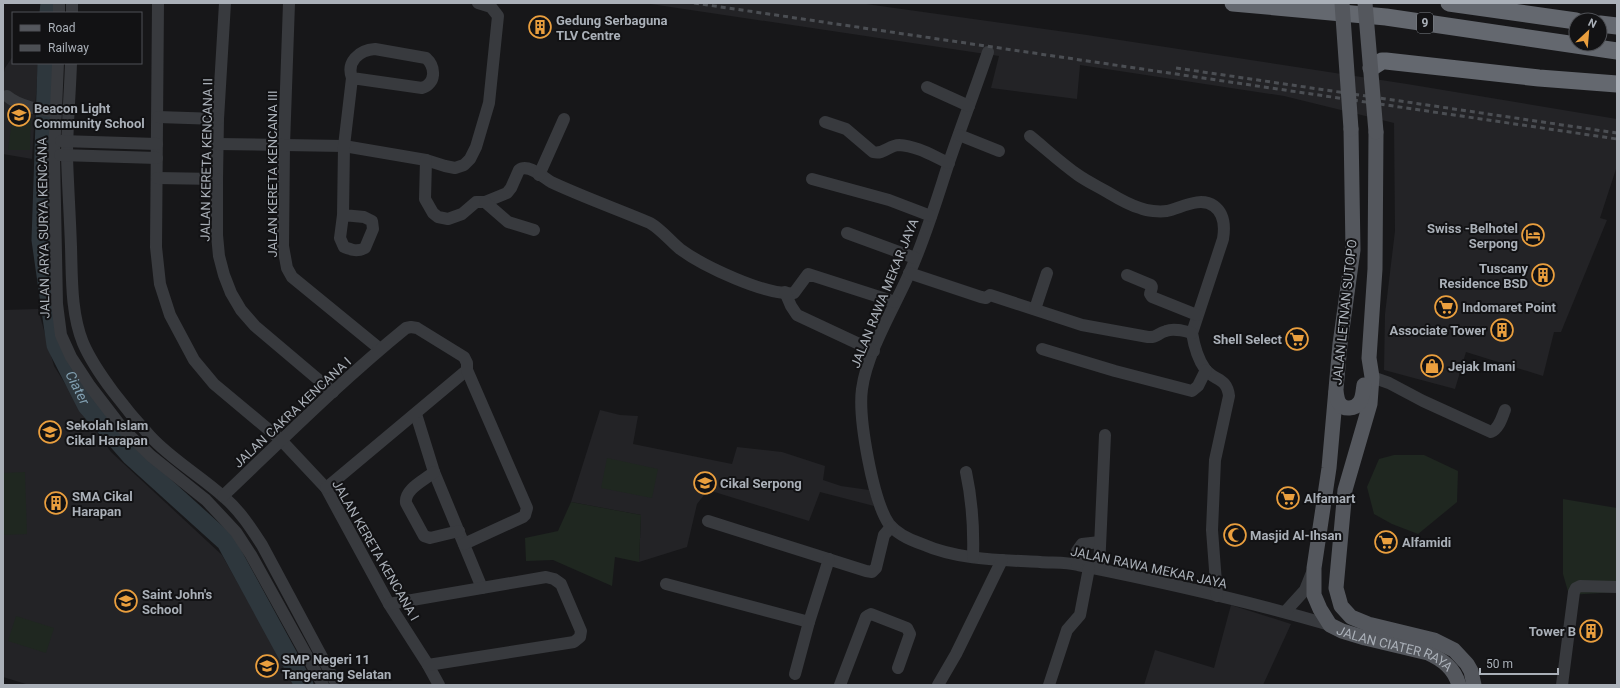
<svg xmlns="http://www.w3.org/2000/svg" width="1620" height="688" font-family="Roboto,sans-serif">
<rect width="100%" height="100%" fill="#171719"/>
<g fill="#232326">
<path d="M644,3H859L1087,35L1407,84L1617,119V166L1600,218L1607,220L1561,332H1554L1543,376L1466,352L1455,389L1384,370L1385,314L1395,231L1394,123L1284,96L1080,65L1077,99L991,88L999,56Z"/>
<path d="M13,56V63H38L32,159L3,154V76L5,68Z"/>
<path d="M38,309L54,366L82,411L111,452L222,555L295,685H29L3,677V310Z"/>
<path d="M600,410L620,415L638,416L633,444L732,464L737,447L782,452L825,466L823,480L841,486L869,490L874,506L820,492L809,521L708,490L697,504L687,547L639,562L641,515L571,502Z"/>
<path d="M1231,605L1291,624L1263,685H1144L1155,650L1214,668Z"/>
</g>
<g fill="#1f2720">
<path d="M13,113H31L30,150H8Z"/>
<path d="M1394,455H1424L1458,471L1457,502L1418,534L1392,524L1374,514L1367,487L1379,459Z"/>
<path d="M607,458L658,469L652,498L601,488Z"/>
<path d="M25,472L27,534L3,535V473Z"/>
<path d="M1563,499L1617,508V592L1569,595L1563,574Z"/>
<path d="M571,502L641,515L639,562L615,557L612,586L553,560L526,561L525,538L558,531Z"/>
<path d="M16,616L54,628L46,653L8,641Z"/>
</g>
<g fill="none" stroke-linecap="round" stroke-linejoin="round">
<g stroke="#2e373d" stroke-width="19">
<path d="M49,13L50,3"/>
<path id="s1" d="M47,63L41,240L56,345L87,406L131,456L226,542L304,685"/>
</g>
<g stroke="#383a3e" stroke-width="12">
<path d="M59,3V13"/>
<path d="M158,3L156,247L160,284L170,315L194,360L214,384L281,440L326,488L389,604L428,665L439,685"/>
<path d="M225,3L218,119L217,179V235L219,256L224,275L231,293L241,310L255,326L333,392"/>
<path d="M289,3L284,145L283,246L287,268L292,277L380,349"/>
<path d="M72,13V3"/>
<path d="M988,52C975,90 961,127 948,165C936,202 925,239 909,274C894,308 867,352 862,389C858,418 873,501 889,524C897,534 910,540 922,544C958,560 1001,560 1040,562C1052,563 1066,562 1078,565C1163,582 1248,601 1330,625"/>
<path d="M58,63L54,155L57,304L61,335L71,357L90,386L123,429L151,456L206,500L236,532L251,555L323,685"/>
<path d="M71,63C70,94 67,126 67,157C68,187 70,217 71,247C72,279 71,313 83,343C96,373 128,412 150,436C172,460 201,476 225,498C240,511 251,528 262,545L337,685"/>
<path d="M927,87L969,106"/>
<path d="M7,96C17,105 43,112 56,111"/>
<path d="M158,117L218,119"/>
<path d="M825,122L846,129L873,152C884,155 889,145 899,145C917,146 933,156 949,163"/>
<path d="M959,135L999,151"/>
<path d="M1030,136C1046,149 1061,163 1078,175C1088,182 1099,187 1109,193C1119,199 1129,205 1140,208C1147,211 1159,212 1167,211C1181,208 1200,196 1214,206C1225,214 1225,227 1223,239L1192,333C1194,345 1197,358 1205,369C1214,381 1227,377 1229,396L1215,460L1212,530L1217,596"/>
<path d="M61,141L157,144"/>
<path d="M217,144L344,146L426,160L445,166L455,168L464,165L470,159L476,147L489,103L498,16L491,7L478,3"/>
<path d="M60,155L157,158"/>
<path d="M426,160L425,199L433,213L438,217L448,219L462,214L476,202H485L507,193L511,188L519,170C528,163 543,177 551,182C583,197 617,209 650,223C662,230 670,241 680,249C703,266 766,296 794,293L808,274L895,302"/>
<path d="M539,175L564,119"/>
<path d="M157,178L217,179"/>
<path d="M812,179L889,200L931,216"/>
<path d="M485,202L508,222L534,230"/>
<path d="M343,215L340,238L344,247C352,250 357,252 365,248L373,229L372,221L364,217L343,215L344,146L352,78C346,62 359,50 375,49L426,58C436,67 436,84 422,88L352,78"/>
<path d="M847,233L915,258"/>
<path d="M909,273L981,297L986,298L990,295L1082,325L1148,337C1158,338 1157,333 1166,331C1174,328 1184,331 1192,333"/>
<path d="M1127,275L1151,285L1152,287L1150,294L1152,297L1197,315"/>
<path d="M785,292L791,306L797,315L874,351"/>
<path d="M1035,309L1047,273"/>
<path d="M1042,349L1115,371L1192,391L1198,386L1206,370"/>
<path d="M1372,377L1389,383L1423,401L1491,432C1499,429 1502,417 1505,410"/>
<path d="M416,414L434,472L482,588"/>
<path d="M434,472C425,480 404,489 406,503L424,536L430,538L459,531"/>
<path d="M966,472C972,500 974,527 973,557"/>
<path d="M326,488L467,370"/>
<path d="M223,496C283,439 342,380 406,328L411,327L417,328L464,357L467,363V370L527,508L525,515L523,517L464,544"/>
<path d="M708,521L866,571L872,572L876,568L884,535L891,527"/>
<path d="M1077,564V551L1082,544L1100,542"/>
<path d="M1099,569L1105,435"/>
<path d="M666,584L809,622"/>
<path d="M389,604L546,577L554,579L561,584L581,631L580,637L574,642L428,665"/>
<path d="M1285,612L1305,590L1313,570"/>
<path d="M795,674L809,622L829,559"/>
<path d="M840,685L866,617L869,615L871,614L907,628L910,634L898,668"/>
<path d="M938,685L956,654L1002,560"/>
<path d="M1049,685L1067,630L1080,615L1089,568"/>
<path d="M1562,685L1574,592L1576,588L1580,586L1617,587"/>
</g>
<g stroke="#54575d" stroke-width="15">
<path id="s2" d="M1351,129L1353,250L1340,344L1329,468L1314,568V595L1320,609L1330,625L1342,631L1365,638L1428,653C1443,660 1454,668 1459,685"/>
<path d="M1376,132L1375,269L1369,358L1372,377L1370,404L1345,490L1336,588L1341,606L1351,617L1368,624L1434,640L1454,650L1467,664L1471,671L1474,685"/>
<path d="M1336,392C1337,396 1337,401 1340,404C1344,410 1355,409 1359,403C1363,399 1363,390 1364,385"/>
</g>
<g stroke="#64686f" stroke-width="17">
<path d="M1233,3L1386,17L1617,51"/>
<path d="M1449,3L1576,21"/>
<path d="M1600,24L1617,26"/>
<path d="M1371,68L1382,61H1386L1539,78L1617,84"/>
</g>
<g stroke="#4b4e53" stroke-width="3" stroke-dasharray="5 4" stroke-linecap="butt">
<path d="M694,3L1617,139"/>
<path d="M1176,68L1617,133"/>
</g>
<g stroke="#54575d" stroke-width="15">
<path d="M1342,3L1351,129"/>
<path d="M1365,3L1376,132"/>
</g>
</g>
<defs>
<g id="building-ring" transform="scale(1.15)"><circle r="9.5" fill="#121214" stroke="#ea9f3e" stroke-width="1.5"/><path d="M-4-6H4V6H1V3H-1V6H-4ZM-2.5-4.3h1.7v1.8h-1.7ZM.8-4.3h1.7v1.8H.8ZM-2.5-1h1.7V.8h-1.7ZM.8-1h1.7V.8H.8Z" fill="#ea9f3e"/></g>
<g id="school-ring" transform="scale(1.15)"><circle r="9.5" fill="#121214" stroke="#ea9f3e" stroke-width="1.5"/><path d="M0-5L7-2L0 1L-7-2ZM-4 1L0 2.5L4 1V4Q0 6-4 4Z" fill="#ea9f3e"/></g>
<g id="hotel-ring" transform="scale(1.15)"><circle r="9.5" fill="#121214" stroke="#ea9f3e" stroke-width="1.5"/><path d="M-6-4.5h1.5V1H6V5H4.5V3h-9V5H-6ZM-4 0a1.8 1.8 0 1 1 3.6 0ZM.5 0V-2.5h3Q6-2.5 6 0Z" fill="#ea9f3e"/></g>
<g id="supermarket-ring" transform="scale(1.15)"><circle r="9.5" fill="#121214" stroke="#ea9f3e" stroke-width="1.5"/><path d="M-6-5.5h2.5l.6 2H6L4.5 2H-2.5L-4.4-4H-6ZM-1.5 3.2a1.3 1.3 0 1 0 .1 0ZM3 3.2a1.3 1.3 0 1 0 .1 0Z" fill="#ea9f3e"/></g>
<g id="shop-ring" transform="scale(1.15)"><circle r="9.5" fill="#121214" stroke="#ea9f3e" stroke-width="1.5"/><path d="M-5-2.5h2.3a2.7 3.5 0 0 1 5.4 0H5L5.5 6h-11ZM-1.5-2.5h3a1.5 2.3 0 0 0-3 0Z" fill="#ea9f3e"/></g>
<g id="mosque-ring" transform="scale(1.15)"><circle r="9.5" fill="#121214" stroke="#ea9f3e" stroke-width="1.5"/><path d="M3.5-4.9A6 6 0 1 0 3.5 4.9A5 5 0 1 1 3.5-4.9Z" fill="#ea9f3e"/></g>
</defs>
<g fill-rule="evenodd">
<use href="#building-ring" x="540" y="27"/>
<use href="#school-ring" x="19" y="115"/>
<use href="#hotel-ring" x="1533" y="235"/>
<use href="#building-ring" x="1543" y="275"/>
<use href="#supermarket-ring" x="1446" y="307"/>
<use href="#building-ring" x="1502" y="330"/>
<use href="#supermarket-ring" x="1297" y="339"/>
<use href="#shop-ring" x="1432" y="366"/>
<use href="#school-ring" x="50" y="432"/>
<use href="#school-ring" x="705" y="483"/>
<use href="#supermarket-ring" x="1288" y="498"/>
<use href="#building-ring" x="56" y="503"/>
<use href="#mosque-ring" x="1235" y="535"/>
<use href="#supermarket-ring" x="1386" y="542"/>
<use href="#school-ring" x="126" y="601"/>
<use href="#building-ring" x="1591" y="631"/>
<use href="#school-ring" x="267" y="666"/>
</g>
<g text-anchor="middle" stroke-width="4" stroke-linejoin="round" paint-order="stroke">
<rect fill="#121214" stroke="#7c8187" stroke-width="1" x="1417" y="13" width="16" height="20" rx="3"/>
<g font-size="12" font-weight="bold" fill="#aab0b8">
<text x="1425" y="27">9</text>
</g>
<g font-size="13" font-weight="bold" fill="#aab0b8" stroke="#121214" text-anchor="start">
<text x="556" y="25">Gedung Serbaguna<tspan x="556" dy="15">TLV Centre</tspan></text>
<text x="34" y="113">Beacon Light<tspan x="34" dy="15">Community School</tspan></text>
<text x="1518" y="233" text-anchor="end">Swiss -Belhotel<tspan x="1518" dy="15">Serpong</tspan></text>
<text x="1528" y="273" text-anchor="end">Tuscany<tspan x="1528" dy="15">Residence BSD</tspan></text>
<text x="1462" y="312">Indomaret Point</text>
<text x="1486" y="335" text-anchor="end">Associate Tower</text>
<text x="1282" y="344" text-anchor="end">Shell Select</text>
<text x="1448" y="371">Jejak Imani</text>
<text x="66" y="430">Sekolah Islam<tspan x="66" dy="15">Cikal Harapan</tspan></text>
<text x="720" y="488">Cikal Serpong</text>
<text x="72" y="501">SMA Cikal<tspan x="72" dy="15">Harapan</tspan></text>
<text x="1304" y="503">Alfamart</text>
<text x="1250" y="540">Masjid Al-Ihsan</text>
<text x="1402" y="547">Alfamidi</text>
<text x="142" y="599">Saint John's<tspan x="142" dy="15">School</tspan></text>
<text x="1576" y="636" text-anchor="end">Tower B</text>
<text x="282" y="664">SMP Negeri 11<tspan x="282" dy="15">Tangerang Selatan</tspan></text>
</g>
<g font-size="13" fill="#aab0b8" stroke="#121214">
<text transform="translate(206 160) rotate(-89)" y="5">JALAN KERETA KENCANA II</text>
<text transform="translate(272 174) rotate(-90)" y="5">JALAN KERETA KENCANA III</text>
<text transform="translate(43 228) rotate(-91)" y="5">JALAN ARYA SURYA KENCANA</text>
<text transform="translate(884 293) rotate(-68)" y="5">JALAN RAWA MEKAR JAYA</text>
<text transform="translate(1344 312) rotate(-84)" y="5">JALAN LETNAN SUTOPO</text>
<text transform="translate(292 412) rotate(-43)" y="5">JALAN CAKRA KENCANA I</text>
<text transform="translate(376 550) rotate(60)" y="5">JALAN KERETA KENCANA I</text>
<text transform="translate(1149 567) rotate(12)" y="5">JALAN RAWA MEKAR JAYA</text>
<text dy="5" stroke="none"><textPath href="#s2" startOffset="572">JALAN CIATER RAYA</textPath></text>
</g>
<g font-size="14" font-style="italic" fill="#82a0b2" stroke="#121214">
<text dy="5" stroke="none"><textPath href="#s1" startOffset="331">Ciater</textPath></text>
</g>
</g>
<rect width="1620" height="688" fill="none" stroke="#aab0b8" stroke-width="8"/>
<rect x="12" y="12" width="130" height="52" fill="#121214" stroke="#4f5156"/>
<rect x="20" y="25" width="20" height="6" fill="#54575d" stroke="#4f5156"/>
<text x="48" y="32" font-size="12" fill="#aab0b8">Road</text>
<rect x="20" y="45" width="20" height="6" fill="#4b4e53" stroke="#4f5156"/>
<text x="48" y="52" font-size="12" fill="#aab0b8">Railway</text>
<g transform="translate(1588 32) rotate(26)"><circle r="19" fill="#121214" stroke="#4f5156"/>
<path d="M0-3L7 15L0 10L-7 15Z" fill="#ea9f3e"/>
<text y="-6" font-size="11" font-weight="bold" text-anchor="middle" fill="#aab0b8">N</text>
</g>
<path d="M1480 668v6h78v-6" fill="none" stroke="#aab0b8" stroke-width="2"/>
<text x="1486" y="668" font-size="12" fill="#aab0b8" stroke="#121214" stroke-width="3" paint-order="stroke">50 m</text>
</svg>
